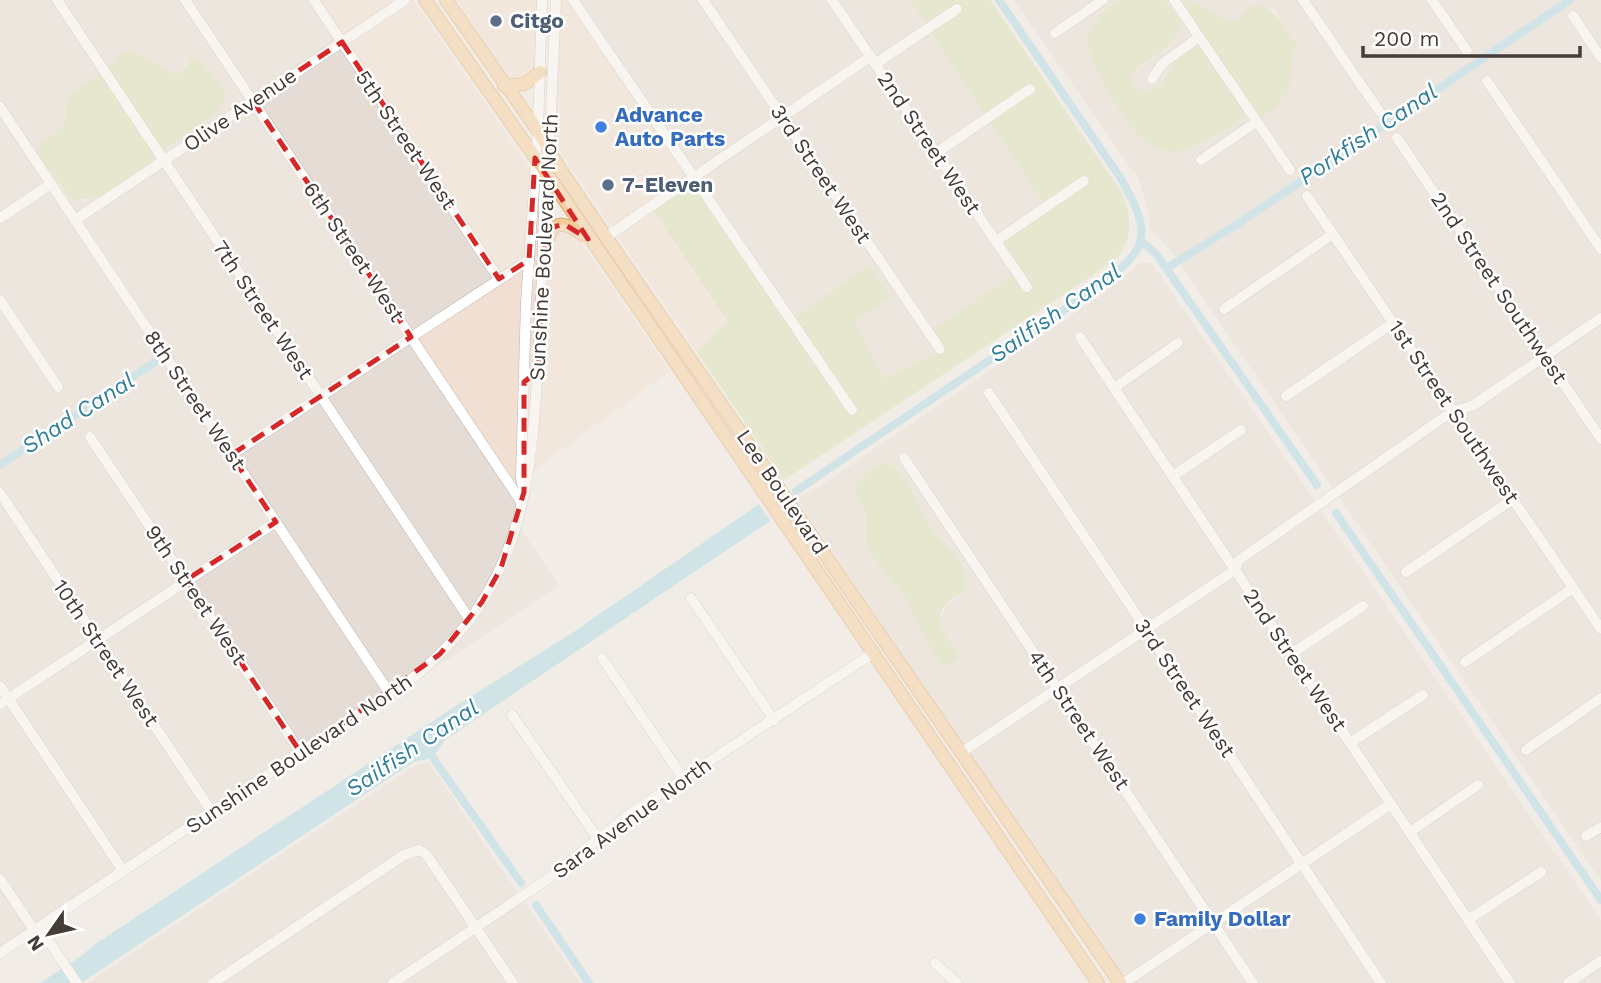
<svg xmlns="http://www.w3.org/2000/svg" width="1601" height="983" font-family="'Work Sans',sans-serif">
<rect width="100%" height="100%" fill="#f2ece6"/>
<g fill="#e5ddd5" fill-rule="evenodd">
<path d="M0,0H310L496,275L520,495L505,549L479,600L450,638L412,674L0,949ZM131,51L177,75L192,58L225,90L182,138L116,187L85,201L64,191L43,164L41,142L60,130L66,120L65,108L69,97L114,62L121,53Z"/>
<path d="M578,0H910L1048,211L1015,273L929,332L940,350L884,378L853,321L870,265L791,319Z"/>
<path d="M1014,0H1120L1102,14L1091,57L1206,140L1248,116L1291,82V56L1288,36L1275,9L1250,6L1234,21H1224L1203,5L1184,4L1204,35L1196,48L1175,60L1161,86L1144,92L1134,85L1130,75L1169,46L1179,35L1183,24L1164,0H1601V881L1171,251L1149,228V214L1139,180Z"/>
<path d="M1141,262L1152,263L1601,920V983H1125L797,499L817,488L1107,291ZM898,471L926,521L957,559L961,595L947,606L939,621L940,628L960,653L956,662L950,665L940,663L906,597L866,546V513L857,499L855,486L862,481Z"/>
<path d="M520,528L559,585L298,759L430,669L443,657L473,622L495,589L512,552Z"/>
<path d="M428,762L580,983H87L414,766Z"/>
</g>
<g fill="#f2dfd3">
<path d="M310,0H413L530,169L518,381L520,492L413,333L496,275Z"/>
<path d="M456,0H538L536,71L524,80L512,81Z"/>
<path d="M561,0H572L693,178L650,206L727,321L697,352L553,141Z"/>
<path d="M538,180L541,185L534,369L528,373Z"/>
<path d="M562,229L575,234L670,371L534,470L538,446L549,248L553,232Z"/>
</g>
<g fill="#d5e3b2">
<path d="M910,0H990L1122,193C1133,219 1133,240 1114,261L784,480L697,352L727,321L650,206L693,178L791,319L870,265L890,297L854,322L884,378L940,350L929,332L1015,273L996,235L1048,211Z"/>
<path d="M1120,0H1164L1183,24C1174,49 1148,58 1130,75L1134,85L1144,92L1161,86L1175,60L1196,48L1204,35L1184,4L1185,0C1205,0 1214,21 1234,21C1240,17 1245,9 1251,6C1275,0 1284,32 1297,45C1288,61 1294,70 1290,84C1286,99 1273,110 1261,118L1256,112C1231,123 1207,146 1178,151C1168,152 1157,150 1147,143C1130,132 1098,77 1091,57C1089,50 1088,42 1086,36L1102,14Z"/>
<path d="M131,51L177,75L186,67L192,57L202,63L225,90L224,101C208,123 183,136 162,152C135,173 109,201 73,200L43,164L37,153L41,142L60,130L66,120L65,108L68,97L114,62L121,53Z"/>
<path d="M886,462C907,473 915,501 926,520C938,541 972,562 966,589C962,594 957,596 952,599C926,621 947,635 960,654C955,664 951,666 940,663L919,628L906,597L884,573L866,546V513L857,499L855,486L872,469Z"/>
</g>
<path fill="#a7daea" d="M759,504L770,521L445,740C439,748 435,757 424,760C419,761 415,761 412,763L81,983H40L81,956L95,944L451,709L572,633Z"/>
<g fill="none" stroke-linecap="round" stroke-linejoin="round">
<g stroke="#a7daea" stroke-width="8">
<path d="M1141,241L1157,255L1317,485"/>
<path d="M1167,268L1239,223L1570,0"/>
<path d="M0,465L155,362"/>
<path d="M796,491L1102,284C1153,245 1150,231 1120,177L999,0"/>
<path d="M1336,513L1601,900"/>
<path d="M426,748L521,883"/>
<path d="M536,905L589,983"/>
</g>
<g stroke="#bfb5ad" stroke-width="11">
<g id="minor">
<path d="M57,0L470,620"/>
<path d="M185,0L522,503"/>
<path d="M314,0L499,279"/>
<path d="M573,0L852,410"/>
<path d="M703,0L940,349"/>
<path d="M832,0L1027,287"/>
<path d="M1174,0L1290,170"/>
<path d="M1303,0L1379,111"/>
<path d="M1432,0L1467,51"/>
<path d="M1573,16L1601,58"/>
<path d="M1055,33L1103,0"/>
<path d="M875,64L957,9"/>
<path d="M1152,79L1162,64L1199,37"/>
<path d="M1487,81L1601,249"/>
<path d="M0,107L390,694"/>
<path d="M1397,138L1601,439"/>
<path d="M936,153L1030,89"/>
<path d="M1201,160L1256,122"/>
<path d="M1307,196L1601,629"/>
<path d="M0,218L51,184"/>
<path d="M75,220L405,0"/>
<path d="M606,237L870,57"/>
<path d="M996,241L1084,181"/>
<path d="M0,300L58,387"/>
<path d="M1224,309L1333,234"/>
<path d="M1080,337L1510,983"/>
<path d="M1114,388L1178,343"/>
<path d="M989,393L1381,983"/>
<path d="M1286,396L1393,323"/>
<path d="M90,437L301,753"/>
<path d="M231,455L529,260"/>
<path d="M904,458L1253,983"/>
<path d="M1173,476L1241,430"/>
<path d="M524,492L521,478L526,302L538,131L542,0"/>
<path d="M0,493L212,812"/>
<path d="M1406,572L1513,499"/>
<path d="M691,598L774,720"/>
<path d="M1291,654L1363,606"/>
<path d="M602,658L683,778"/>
<path d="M1465,662L1573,588"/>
<path d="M0,686L123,871"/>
<path d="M0,704L276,522"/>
<path d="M512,715L598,839"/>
<path d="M1350,743L1423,695"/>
<path d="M1526,750L1601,698"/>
<path d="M962,752L1235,570L1239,560L1453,411L1472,406L1601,318"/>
<path d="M1410,832L1478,785"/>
<path d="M1586,836L1601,827"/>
<path d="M0,879L34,930"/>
<path d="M1468,920L1541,872"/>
<path d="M39,927L77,983"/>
<path d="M0,953L414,677C520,591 532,487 538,359C541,306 543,254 544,201C545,171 549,141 551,111C553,74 554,37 556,0"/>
<path d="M935,963L957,983"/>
<path d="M213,983L404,855L419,850L426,854L513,983"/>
<path d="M393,983L548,879L631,813L872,654"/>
<path d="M1124,983L1391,804"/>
<path d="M1568,983L1601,961"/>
</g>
</g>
<g stroke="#daa66c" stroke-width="14">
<g id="major">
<path d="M425,0L546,173L1098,983"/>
<path d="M446,0L538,131L562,172L606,237L1120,983"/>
<path d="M504,86L525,84L540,72"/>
<path d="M545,248C552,222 559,218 583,235"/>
</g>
</g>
<use href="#minor" stroke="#fff" stroke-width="10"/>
<use href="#major" stroke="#f6cc9b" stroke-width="12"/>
</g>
<path d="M0 0H1601V983H0ZM342,42L499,279L529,260L535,158L588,239L564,224L550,228L545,248L538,371L524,382V492L501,568L482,602L440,654L301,753L186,580L276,522L231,455L411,337L253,101Z" fill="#f2ece6" fill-opacity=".55" fill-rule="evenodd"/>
<path fill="none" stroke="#d62828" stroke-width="5" stroke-dasharray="14 9" stroke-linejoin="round" d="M342,42L499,279L529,260L535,158L588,239L564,224L550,228L545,248L538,371L524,382V492L501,568L482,602L440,654L301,753L186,580L276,522L231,455L411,337L253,101Z"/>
<g fill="#5c6f8a" stroke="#fff" stroke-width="2.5">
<circle cx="496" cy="21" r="7"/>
<circle cx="608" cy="185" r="7"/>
</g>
<g fill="#3f7fe0" stroke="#fff" stroke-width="2.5">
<circle cx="601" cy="127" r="7"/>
<circle cx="1140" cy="919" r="7"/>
</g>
<g text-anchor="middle" stroke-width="5" stroke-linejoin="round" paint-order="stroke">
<g font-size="21" font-weight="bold" fill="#4e5e75" stroke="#fff" text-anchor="start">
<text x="510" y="28">Citgo</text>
<text x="622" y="192">7-Eleven</text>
</g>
<g font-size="21" fill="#443c36" stroke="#fff">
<text transform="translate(240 110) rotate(-34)" y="7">Olive Avenue</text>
<text transform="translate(406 140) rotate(56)" y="7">5th Street West</text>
<text transform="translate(929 143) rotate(56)" y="7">2nd Street West</text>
<text transform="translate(821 174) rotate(56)" y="7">3rd Street West</text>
<text transform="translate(544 247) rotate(-87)" y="7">Sunshine Boulevard North</text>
<text transform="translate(354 252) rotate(56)" y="7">6th Street West</text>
<text transform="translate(1499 288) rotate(56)" y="7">2nd Street Southwest</text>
<text transform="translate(263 310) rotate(56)" y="7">7th Street West</text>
<text transform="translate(195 400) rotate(56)" y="7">8th Street West</text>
<text transform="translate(1454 412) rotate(56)" y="7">1st Street Southwest</text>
<text transform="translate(782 492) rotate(56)" y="7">Lee Boulevard</text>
<text transform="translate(196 595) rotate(56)" y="7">9th Street West</text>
<text transform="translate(106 653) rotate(56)" y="7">10th Street West</text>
<text transform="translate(1295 660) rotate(56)" y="7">2nd Street West</text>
<text transform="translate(1185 688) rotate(56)" y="7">3rd Street West</text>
<text transform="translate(1079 720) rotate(56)" y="7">4th Street West</text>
<text transform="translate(299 754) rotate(-34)" y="7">Sunshine Boulevard North</text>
<text transform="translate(632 818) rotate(-36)" y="7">Sara Avenue North</text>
</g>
<g font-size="21" font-weight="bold" fill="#366cbe" stroke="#fff" text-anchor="start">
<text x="615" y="122">Advance<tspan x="615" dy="24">Auto Parts</tspan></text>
<text x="1154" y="926">Family Dollar</text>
</g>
<g font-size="23" font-style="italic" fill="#337f98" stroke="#fff">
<text transform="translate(1368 134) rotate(-34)" y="8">Porkfish Canal</text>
<text transform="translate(1055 313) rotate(-35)" y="8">Sailfish Canal</text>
<text transform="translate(78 413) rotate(-33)" y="8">Shad Canal</text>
<text transform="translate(412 748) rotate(-34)" y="8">Sailfish Canal</text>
</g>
</g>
<g transform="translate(49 934) rotate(236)" stroke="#ffffff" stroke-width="5" paint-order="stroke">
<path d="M0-5L12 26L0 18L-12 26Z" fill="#443c36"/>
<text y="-10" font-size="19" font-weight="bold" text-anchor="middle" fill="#443c36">N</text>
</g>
<path d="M1363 46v10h217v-10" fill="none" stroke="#443c36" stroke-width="3.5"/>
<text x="1374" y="46" font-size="21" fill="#443c36" stroke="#ffffff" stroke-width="5" paint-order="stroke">200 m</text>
</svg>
